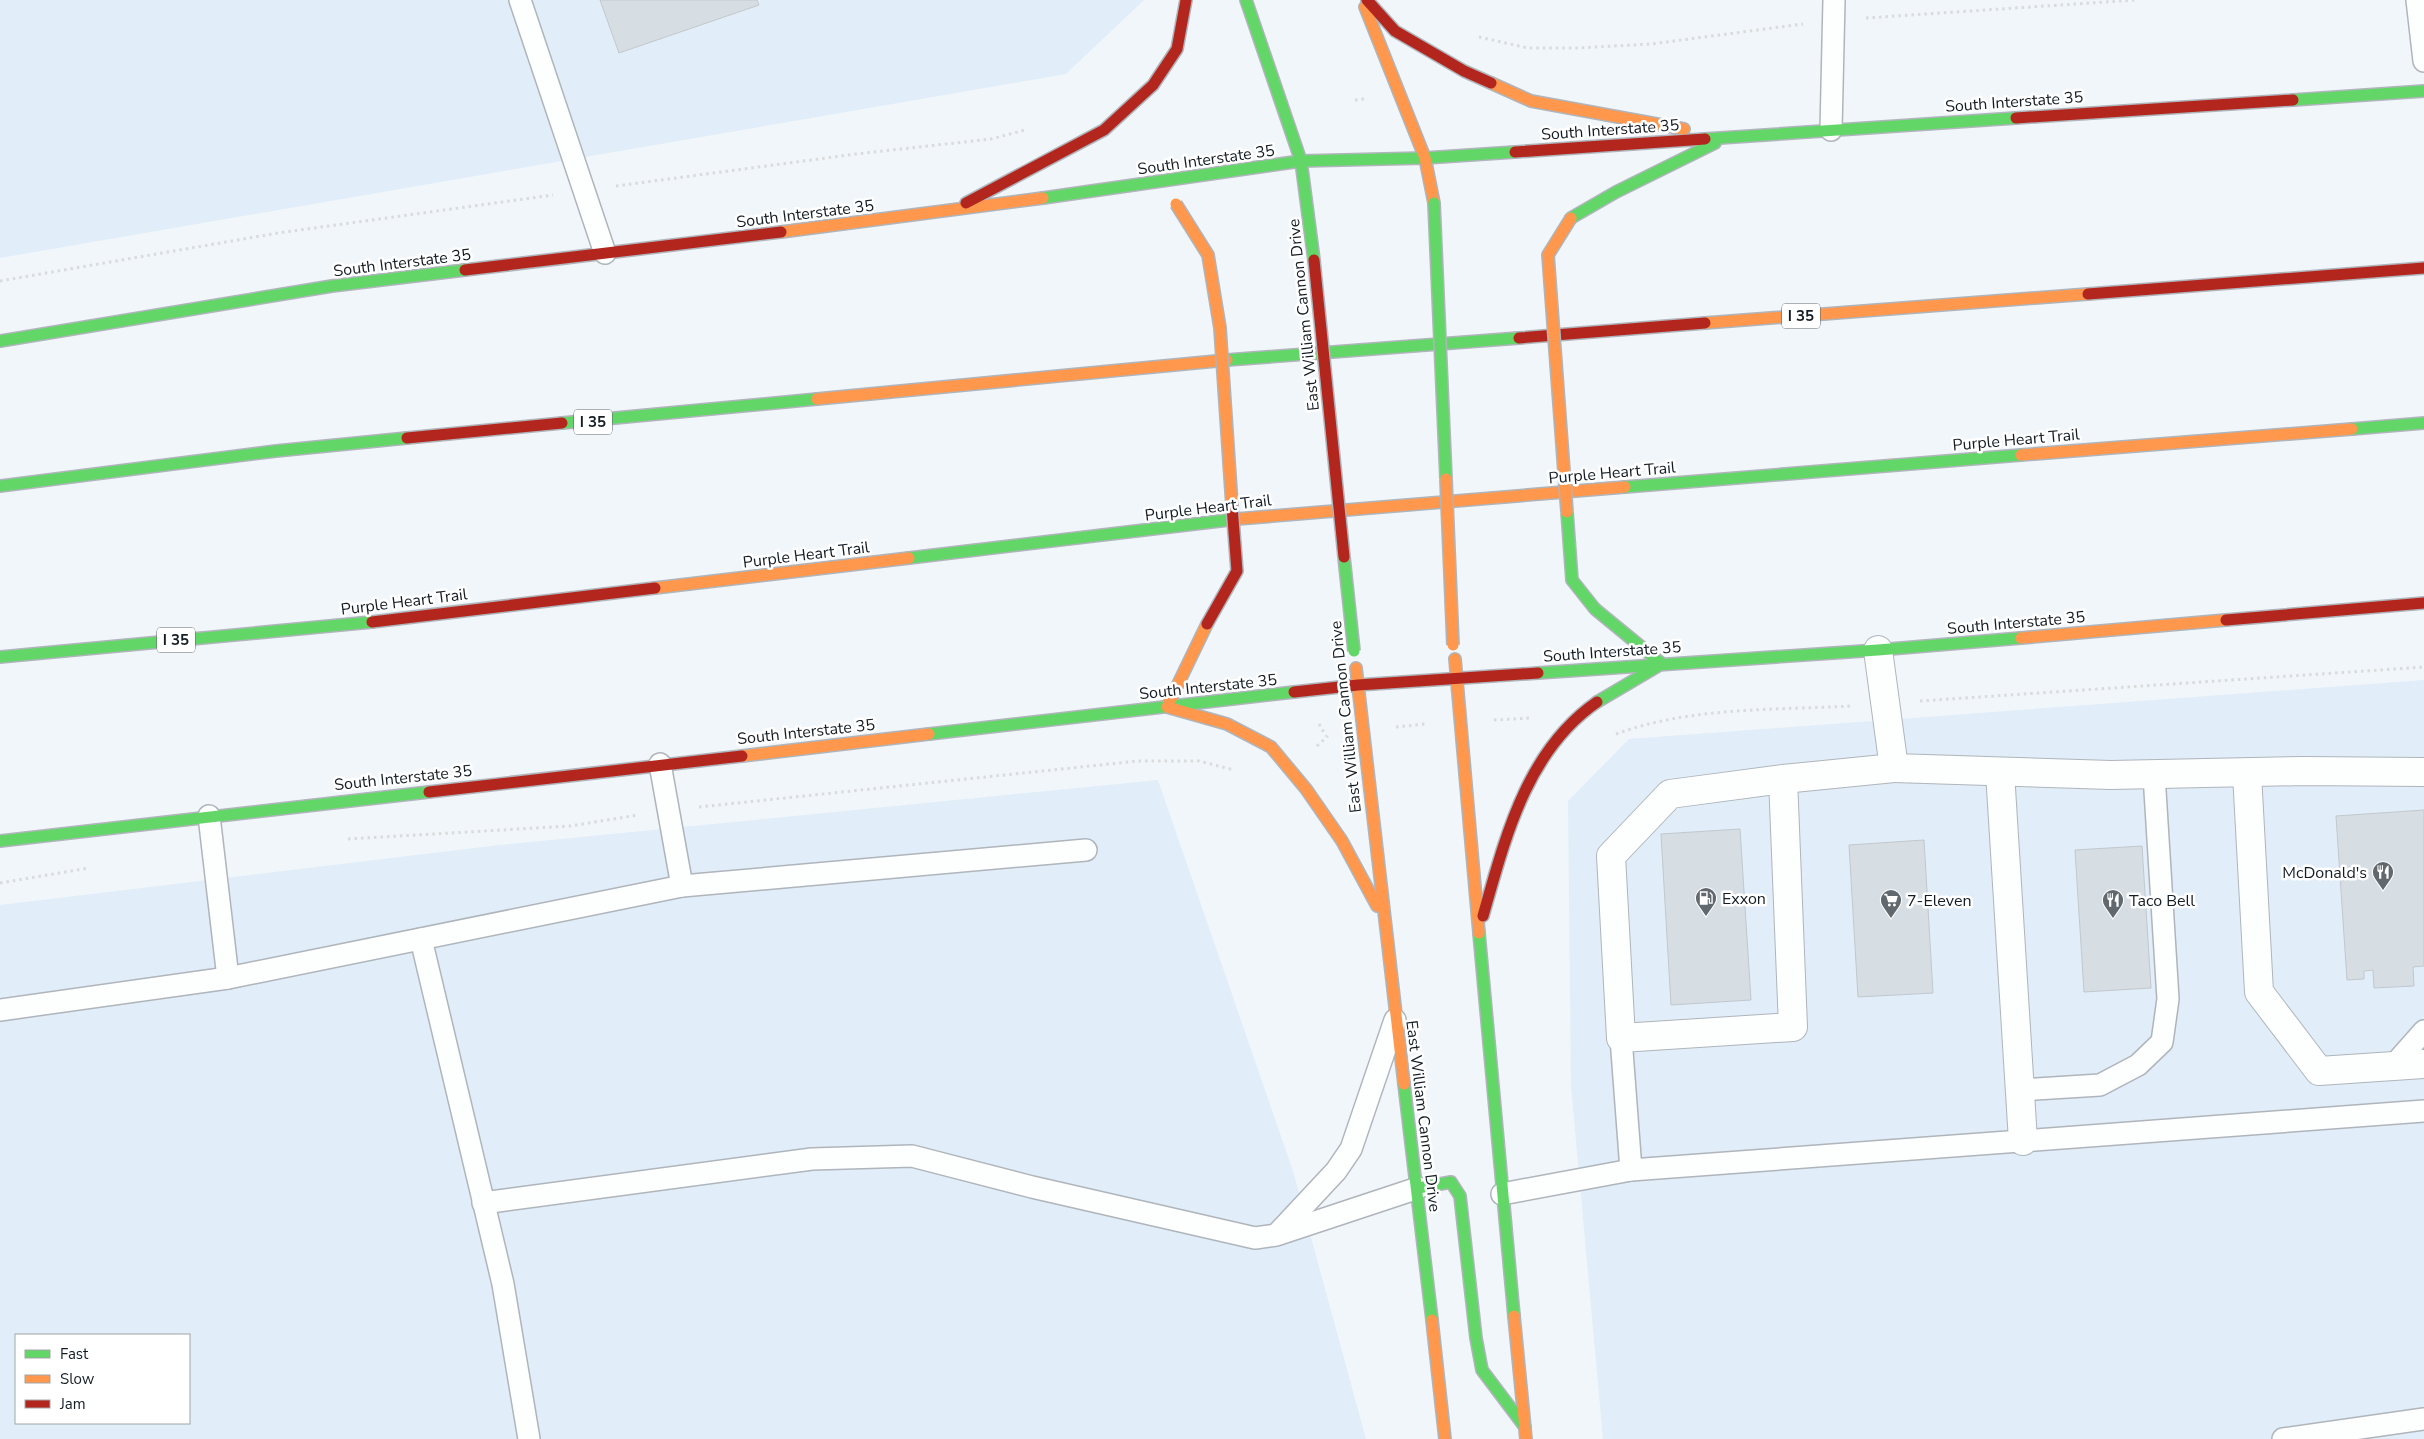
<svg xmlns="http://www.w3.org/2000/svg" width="2424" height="1439" font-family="'Nunito Sans',sans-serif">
<rect width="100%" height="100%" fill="#f1f6fa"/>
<g fill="#e1edf8" fill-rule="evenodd">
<path d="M0,0H1144L1066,74L0,258Z"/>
<path d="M2424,680V1439H1603L1571,1086L1568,801L1629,739Z"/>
<path d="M1158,780L1293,1171L1366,1439H0V905L491,846ZM16,1335H189V1423H16Z"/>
</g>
<g fill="#d6dee4" stroke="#c1c8cd">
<path d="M600,0H757L759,5L619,53Z"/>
<path d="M2424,810V966L2413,967L2414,986L2374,988L2373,970L2364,971V979L2347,980L2336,816Z"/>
<path d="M1740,829L1751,1000L1671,1005L1661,834Z"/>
<path d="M1924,840L1933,993L1858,997L1849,845Z"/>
<path d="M2142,846L2151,988L2084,992L2075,850Z"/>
</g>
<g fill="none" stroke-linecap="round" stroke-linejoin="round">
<g stroke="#afb5bb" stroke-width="24">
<g id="lane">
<path d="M520,0L605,253"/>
<path d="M2417,0L2424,61"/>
<path d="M1831,130L1834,0"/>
<path d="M660,764L682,886"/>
<path d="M209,816L228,978"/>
<path d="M421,939L503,1284L529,1439"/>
<path d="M0,1010L228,978L682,886L1086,850"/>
<path d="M1621,1038L1631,1170"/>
<path d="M2393,1066L2424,1031"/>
<path d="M2020,1090L2100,1085L2138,1065L2162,1042L2168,999L2154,775"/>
<path d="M1502,1194L1631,1170L2424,1111"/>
<path d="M483,1203L812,1159L912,1156L1032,1187L1255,1238L1276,1235L1418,1188"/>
<path d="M1279,1232L1336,1171L1351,1149L1395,1020"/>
<path d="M2283,1439L2424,1419"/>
</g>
</g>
<g stroke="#afb5bb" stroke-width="30">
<g id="street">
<path d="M1878,650L1894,768L2111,775L2304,771L2424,772"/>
<path d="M2000,772L2023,1141"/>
<path d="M2247,774L2259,992L2319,1071L2424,1064"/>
<path d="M1783,779L1793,1027L1621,1038L1611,856L1670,794L1783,779L1894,768"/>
</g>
</g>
<g stroke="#afb5bb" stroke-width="14">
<g id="fast">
<path d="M1246,0L1301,161L1314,260"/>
<path d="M2293,100L2424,91"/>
<path d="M1705,139L2016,118"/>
<path d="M1043,198L1301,161L1425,158L1515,152"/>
<path d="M1571,218L1616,192L1715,143"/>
<path d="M0,341L332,286L465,270"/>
<path d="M1227,360L1519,338"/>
<path d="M562,423L817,399"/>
<path d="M2352,429L2424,423"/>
<path d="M0,486L276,451L407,438"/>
<path d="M1625,487L2021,455"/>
<path d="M909,558L1237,519"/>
<path d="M1595,609L1662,664"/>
<path d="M0,657L372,622"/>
<path d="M1538,673L1878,650L2021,638"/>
<path d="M1597,702L1658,666"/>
<path d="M929,734L1294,692"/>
<path d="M0,841L429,792"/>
<path d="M1479,933L1514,1316"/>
<path d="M1404,1084L1432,1320"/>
<path d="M1418,1188L1451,1182L1460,1196L1476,1338L1482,1370L1525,1427"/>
</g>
</g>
<g stroke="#afb5bb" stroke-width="14">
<g id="slow">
<path d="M1365,7L1425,158L1434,203"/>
<path d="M1491,83L1531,101L1684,129"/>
<path d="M781,232L1043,198"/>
<path d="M1705,323L2088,294"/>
<path d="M817,399L1227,360"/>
<path d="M2021,455L2352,429"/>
<path d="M1237,519L1625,487"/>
<path d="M655,588L909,558"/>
<path d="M1207,624L1167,707L1227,724L1271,747L1306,789L1342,841L1377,906"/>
<path d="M2021,638L2226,620"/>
<path d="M1455,659L1479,933"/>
<path d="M1356,668L1404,1084"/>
<path d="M742,756L929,734"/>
<path d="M1514,1316L1526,1439"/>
<path d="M1432,1320L1445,1439"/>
</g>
</g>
<g stroke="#afb5bb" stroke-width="14">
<g id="jam">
<path d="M1367,0L1395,31L1464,71L1491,83"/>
<path d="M2016,118L2293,100"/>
<path d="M1515,152L1705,139"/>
<path d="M966,203L1104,130L1153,85L1177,49L1186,0"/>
<path d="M465,270L781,232"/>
<path d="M2088,294L2424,268"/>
<path d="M1519,338L1705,323"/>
<path d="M407,438L562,423"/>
<path d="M2226,620L2424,603"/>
<path d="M372,622L655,588"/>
<path d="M1294,692L1358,685L1538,673"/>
<path d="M429,792L742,756"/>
<path d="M1483,916C1505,839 1526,751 1597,702"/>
</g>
</g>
<g stroke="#d9dbdc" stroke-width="3" stroke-dasharray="2.5 4" stroke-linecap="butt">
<path d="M1866,18L2135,0"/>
<path d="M1479,37L1528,48H1577L1651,44L1803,24"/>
<path d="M1355,100L1364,99"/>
<path d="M616,186L856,154L991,139L1025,130"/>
<path d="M0,281L278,233L553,195"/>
<path d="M1920,701L2424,667"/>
<path d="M1494,720L1530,718"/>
<path d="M1319,724L1326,736"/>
<path d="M1396,727L1425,724"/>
<path d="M1616,734C1689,707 1775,710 1852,706"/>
<path d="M1317,746L1328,736"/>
<path d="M699,807L1138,761H1199L1234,770"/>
<path d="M348,839L570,826L638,815"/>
<path d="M0,883L89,868"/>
</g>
<use href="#lane" stroke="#fdfefe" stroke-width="21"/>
<use href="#street" stroke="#fdfefe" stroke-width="28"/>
<use href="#fast" stroke="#63d668" stroke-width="11"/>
<use href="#slow" stroke="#ff974d" stroke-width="11"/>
<use href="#jam" stroke="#b3261e" stroke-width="11"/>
<g stroke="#afb5bb" stroke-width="14" stroke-linecap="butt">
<g id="fast-bridge">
<path d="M1434,203L1446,479"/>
<path d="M1567,512L1572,580L1595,609"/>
<path d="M1344,557L1354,651"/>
</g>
</g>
<g stroke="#afb5bb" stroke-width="14" stroke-linecap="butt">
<g id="slow-bridge">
<path d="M1176,204L1208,255L1220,328L1232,506"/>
<path d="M1446,479L1453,645"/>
<path d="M1567,512L1548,255L1571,218"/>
</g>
</g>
<g stroke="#afb5bb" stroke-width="14" stroke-linecap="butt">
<g id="jam-bridge">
<path d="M1314,260L1344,557"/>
<path d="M1207,624L1237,571L1232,506"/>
</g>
</g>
<use href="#fast-bridge" stroke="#63d668" stroke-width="11"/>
<use href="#slow-bridge" stroke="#ff974d" stroke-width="11"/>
<use href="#jam-bridge" stroke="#b3261e" stroke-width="11"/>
</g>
<defs>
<g id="restaurant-pin" transform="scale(1.125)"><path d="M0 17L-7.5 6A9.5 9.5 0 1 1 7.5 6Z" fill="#61696f" stroke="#fff"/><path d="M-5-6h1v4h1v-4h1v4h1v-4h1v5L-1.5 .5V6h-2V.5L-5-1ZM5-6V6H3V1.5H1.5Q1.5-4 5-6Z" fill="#fff"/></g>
<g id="fuel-pin" transform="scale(1.125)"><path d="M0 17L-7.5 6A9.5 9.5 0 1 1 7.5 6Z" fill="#61696f" stroke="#fff"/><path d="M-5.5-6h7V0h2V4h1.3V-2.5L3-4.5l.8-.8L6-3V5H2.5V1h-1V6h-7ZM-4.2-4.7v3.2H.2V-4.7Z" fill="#fff"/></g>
<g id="supermarket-pin" transform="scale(1.125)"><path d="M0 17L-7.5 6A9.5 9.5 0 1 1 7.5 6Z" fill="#61696f" stroke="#fff"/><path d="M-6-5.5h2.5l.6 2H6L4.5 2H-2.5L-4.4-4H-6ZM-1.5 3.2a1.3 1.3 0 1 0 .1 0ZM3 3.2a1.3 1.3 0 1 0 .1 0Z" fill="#fff"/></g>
</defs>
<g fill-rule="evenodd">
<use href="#restaurant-pin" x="2383" y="872"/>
<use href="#fuel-pin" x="1706" y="898"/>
<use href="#supermarket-pin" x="1891" y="900"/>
<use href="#restaurant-pin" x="2113" y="900"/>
</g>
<g text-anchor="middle" stroke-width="5" stroke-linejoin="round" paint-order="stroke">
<g fill="#fff" stroke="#5a6166" stroke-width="1">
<rect x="1782" y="303.5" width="38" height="25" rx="4"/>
<rect x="574" y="409.5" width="38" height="25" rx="4"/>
<rect x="157" y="627.5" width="38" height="25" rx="4"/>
</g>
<g font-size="15" font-weight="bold" fill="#141d24">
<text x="1801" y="321">I 35</text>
<text x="593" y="427">I 35</text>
<text x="176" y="645">I 35</text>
</g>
<g font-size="16" fill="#141d24" stroke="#fff">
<text transform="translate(2014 101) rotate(-4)" y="6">South Interstate 35</text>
<text transform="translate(1610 129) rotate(-4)" y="6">South Interstate 35</text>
<text transform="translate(1206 159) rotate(-8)" y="6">South Interstate 35</text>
<text transform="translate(805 213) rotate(-7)" y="6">South Interstate 35</text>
<text transform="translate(402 262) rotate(-7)" y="6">South Interstate 35</text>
<text transform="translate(1303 315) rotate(-96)" y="6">East William Cannon Drive</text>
<text transform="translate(2016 439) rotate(-5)" y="6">Purple Heart Trail</text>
<text transform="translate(1612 472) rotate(-5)" y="6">Purple Heart Trail</text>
<text transform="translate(1208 507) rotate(-7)" y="6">Purple Heart Trail</text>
<text transform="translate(806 554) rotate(-7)" y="6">Purple Heart Trail</text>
<text transform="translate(404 601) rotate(-7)" y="6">Purple Heart Trail</text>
<text transform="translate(2016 622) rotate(-5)" y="6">South Interstate 35</text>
<text transform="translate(1612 651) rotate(-4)" y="6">South Interstate 35</text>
<text transform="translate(1208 686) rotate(-6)" y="6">South Interstate 35</text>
<text transform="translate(1345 717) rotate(-96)" y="6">East William Cannon Drive</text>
<text transform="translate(806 731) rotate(-6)" y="6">South Interstate 35</text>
<text transform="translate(403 777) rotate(-6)" y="6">South Interstate 35</text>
<text transform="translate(1424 1116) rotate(83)" y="6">East William Cannon Drive</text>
</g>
<g font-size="16" fill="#141d24" stroke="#fff" text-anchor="start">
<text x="2367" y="878" text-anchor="end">McDonald's</text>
<text x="1722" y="904">Exxon</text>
<text x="1907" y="906">7-Eleven</text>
<text x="2129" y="906">Taco Bell</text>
</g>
</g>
<rect x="15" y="1334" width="175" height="90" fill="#ffffff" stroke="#a1a5a7"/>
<rect x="25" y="1350" width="25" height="8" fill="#63d668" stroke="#a1a5a7"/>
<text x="60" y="1359" font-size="15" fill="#141d24">Fast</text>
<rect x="25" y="1375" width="25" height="8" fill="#ff974d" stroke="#a1a5a7"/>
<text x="60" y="1384" font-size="15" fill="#141d24">Slow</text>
<rect x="25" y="1400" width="25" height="8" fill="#b3261e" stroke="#a1a5a7"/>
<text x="60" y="1409" font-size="15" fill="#141d24">Jam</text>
</svg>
